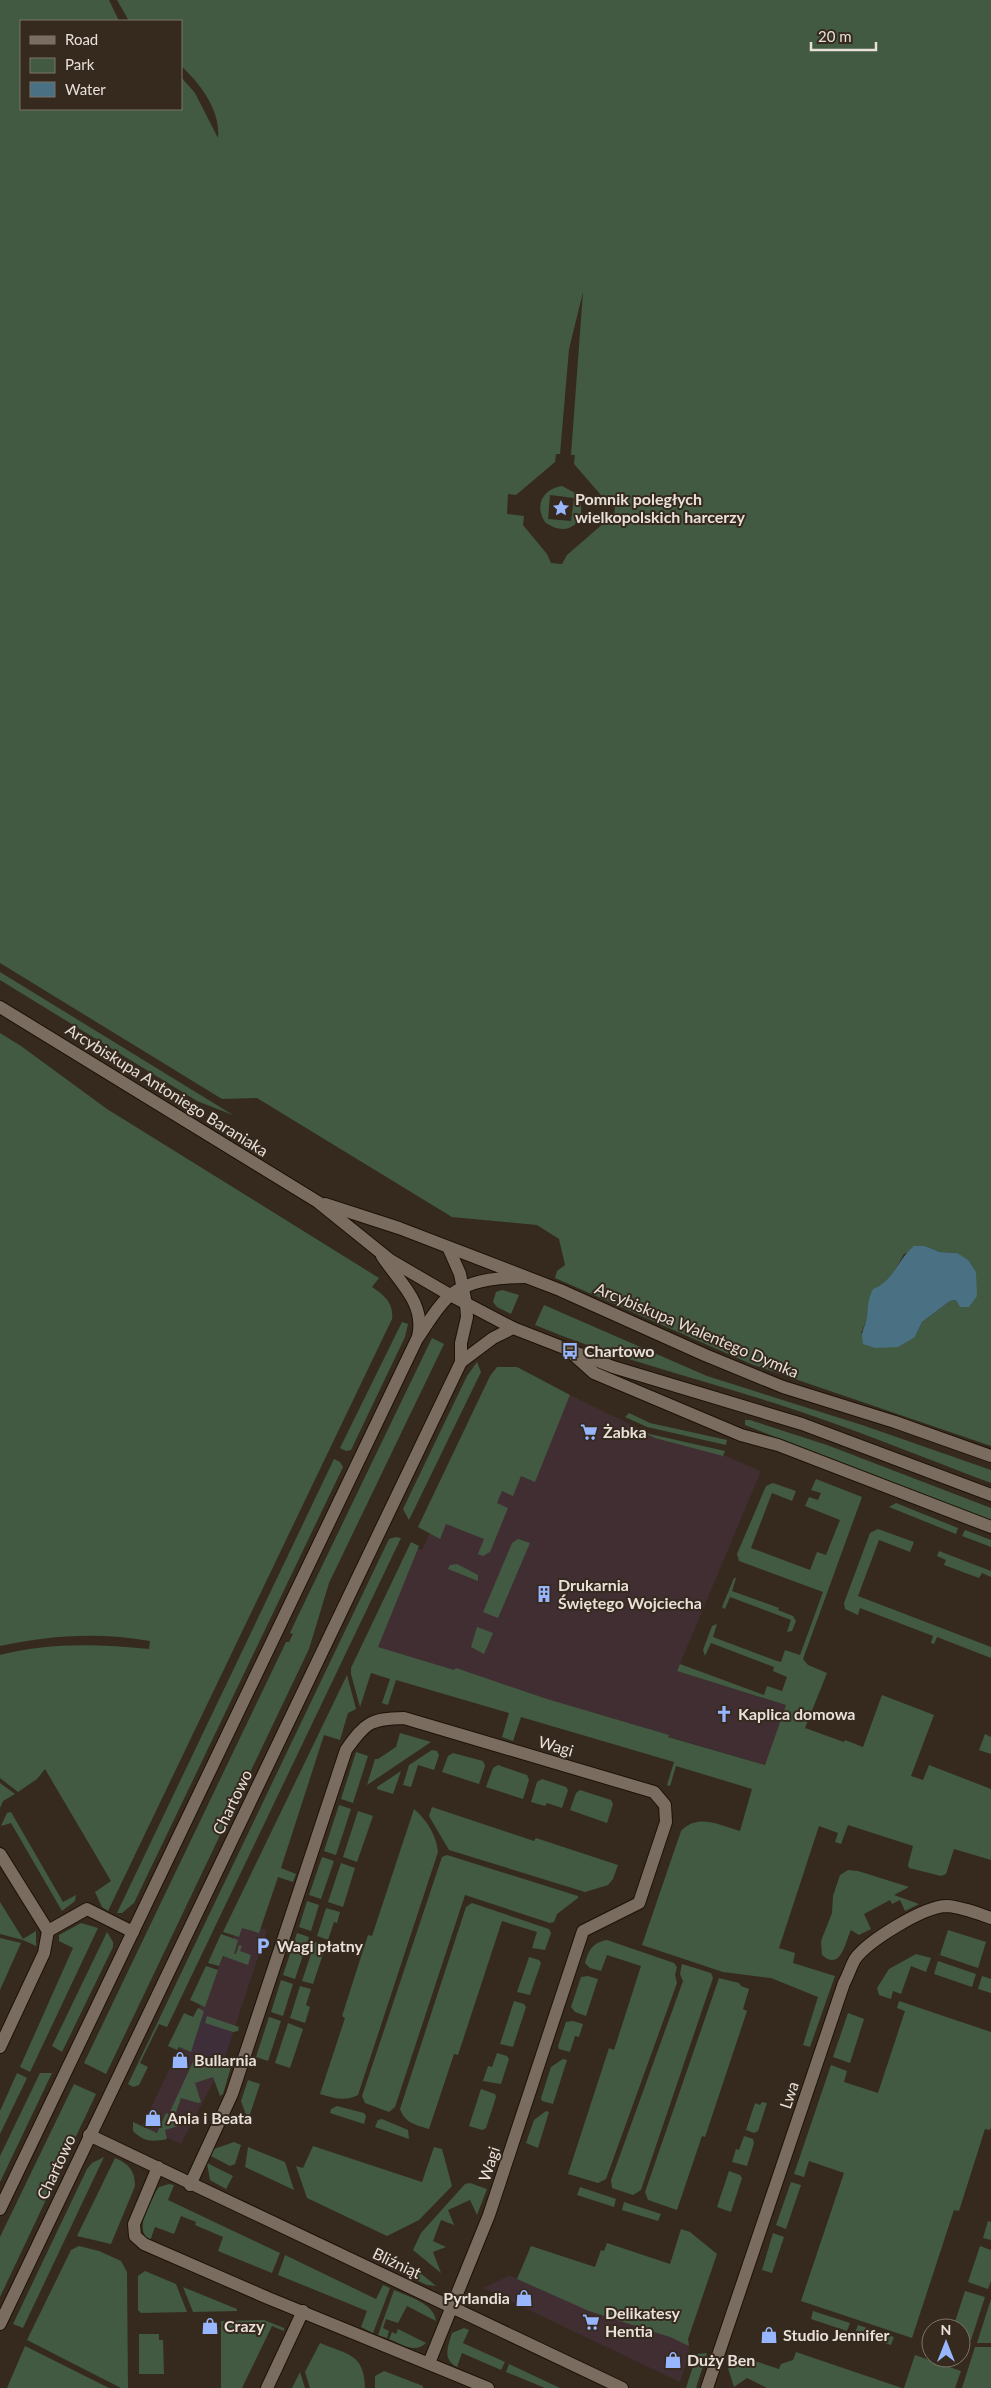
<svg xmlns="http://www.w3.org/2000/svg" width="991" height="2388" font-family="Lato,sans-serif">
<rect width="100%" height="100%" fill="#362a1f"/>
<g fill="#412e33">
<path d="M570,1395L654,1436L723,1455L761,1471L677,1671L786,1705L765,1765L369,1648L416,1548L422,1550L430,1533L500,1453L538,1472Z"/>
<path d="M240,1923L267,1930L222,2065L181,2144L142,2126Z"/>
<path d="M509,2276L688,2334L689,2354L680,2382L483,2288Z"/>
</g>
<path fill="#3e2e3a" d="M197,2013L235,2027L222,2065L180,2048Z"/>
<g fill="#415a41" fill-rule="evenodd">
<path d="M0,0H109L119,21H21V109H181V77L195,93L218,138C221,111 200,83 181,66V21H129L117,0H991V1446L751,1364L555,1278L557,1271L565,1265L559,1239L537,1225L452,1217L257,1098L222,1099L0,963ZM583,292L571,455H575L574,464L607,502L615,503L614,523L605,522L567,555L562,564L551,563L547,554L523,525L524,516L507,514L508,494L516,495L555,462L556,454H560L569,349ZM925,1246L940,1252L957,1253L956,1300L950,1301L922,1322L915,1337L861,1333L882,1286L893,1274L904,1254Z"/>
<path d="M562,486L577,494C591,520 568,540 545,522C534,505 543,489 562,486ZM550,495L574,498L571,521L548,519Z"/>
<path d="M0,972L233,1115L197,1101L0,980Z"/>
<path d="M0,1033L21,1046L107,1109L379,1278L372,1287C384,1295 394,1303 392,1319L108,1911L102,1907L95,1892L111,1881L45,1769L37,1779L18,1792L0,1778V1655C50,1642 98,1644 149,1649L150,1641C100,1632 49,1635 0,1646Z"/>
<path d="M502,1290L519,1295L511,1314L497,1307L493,1302L496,1292Z"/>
<path d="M544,1305L707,1376L862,1425L991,1470V1483C919,1456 847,1426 774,1403C693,1377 613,1358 535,1325Z"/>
<path d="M402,1322L408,1324L405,1337L351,1450L346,1451L340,1448Z"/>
<path d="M432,1338L444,1344L329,1583L309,1649L106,2074L84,2063L286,1642H289L293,1634L290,1633L296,1620Z"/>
<path d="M477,1362L481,1372L409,1520L403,1509L467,1376Z"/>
<path d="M497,1367H517L570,1395L535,1482L521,1476L513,1496L502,1491L497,1503L508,1508L490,1552L483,1556L478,1554L484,1539L446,1524L440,1539L418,1527L490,1376Z"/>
<path d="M629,1413L650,1423L727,1440L726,1445L647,1427L625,1417Z"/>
<path d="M745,1420H750L827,1445L991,1508V1522L745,1425Z"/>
<path d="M645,1433L725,1451L723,1456L655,1438Z"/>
<path d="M334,1459L340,1462L343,1467L134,1903L122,1913H117Z"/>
<path d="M816,1479L862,1497L803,1659L808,1665L827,1673L805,1728L844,1742L845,1740L863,1747L882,1695L934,1715L911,1776L923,1780L929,1765L991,1789V1860L954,1849L946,1874L941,1876L909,1868L908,1865L913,1846L848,1825L841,1844L835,1842L838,1833L819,1826L779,1948L795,1953L793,1963L835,1976L810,2047L803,2045L818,1997L771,1978L723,1972L642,1945L681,1831C698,1813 719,1825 740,1831L752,1789L676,1766L670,1786L667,1785L674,1762L521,1717L513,1741L502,1737L509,1713L396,1680L388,1705L382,1703L390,1679L371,1673L360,1707L351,1674V1668L411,1542L419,1546L378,1647L454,1670L456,1668L547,1699L669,1735L668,1737L765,1765L786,1705L677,1671L680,1664L764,1695L767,1686L782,1691L787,1677L773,1671L774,1667L711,1643L705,1656L703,1650L712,1626L717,1624L713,1637L777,1661L781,1662L785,1650L800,1655L823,1592L739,1561L737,1554L766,1486L773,1483L796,1491L792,1501L772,1493L751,1548L810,1570L817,1552L826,1555L840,1520L805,1506L809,1497L818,1500L821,1493L811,1490Z"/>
<path d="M896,1503L958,1528L956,1534L889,1507Z"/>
<path d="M878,1529L914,1542L910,1552L879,1540L858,1596L991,1647V1658L937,1637L934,1644L931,1643L933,1636L860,1608L858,1615L845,1609L844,1603L870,1533Z"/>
<path d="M965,1530L991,1540V1547L962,1536Z"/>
<path d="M396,1537L401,1538L167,2027L159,2024L140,2063L148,2067L139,2085L133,2087L128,2084L389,1539Z"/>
<path d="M518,1539L530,1543L498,1618L483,1612L512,1543Z"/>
<path d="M939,1551L991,1571V1577L982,1573L979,1578L944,1565L946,1560L937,1556Z"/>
<path d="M457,1564L478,1575V1581L448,1569L450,1565Z"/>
<path d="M734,1578H736L732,1591L779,1608L778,1610L793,1616L796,1621L792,1631L787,1632L791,1620L730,1597L725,1609L722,1607Z"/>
<path d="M477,1627L493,1633L484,1654L471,1647Z"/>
<path d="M347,1675L356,1709L348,1713L340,1740L324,1735L281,1868L296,1874L293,1882L278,1877L259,1933L242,1928L239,1937L223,1932Z"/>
<path d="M400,1733L431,1742L367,1785L375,1759H378L396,1747Z"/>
<path d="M985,1734L991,1737V1754L979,1750Z"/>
<path d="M432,1750L437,1751L439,1755L434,1770L418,1765L411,1787L403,1785L409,1765Z"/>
<path d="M356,1752L368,1756L353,1803L341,1799Z"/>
<path d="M453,1753L483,1761L485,1766L479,1784L442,1772L448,1756Z"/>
<path d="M498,1765L527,1775L529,1780L523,1799L486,1787L493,1768Z"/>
<path d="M401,1771L393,1794L377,1789V1787Z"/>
<path d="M542,1779L566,1787L568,1790L562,1808L547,1803L545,1806L531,1802L537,1782Z"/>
<path d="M0,1783L15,1794L3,1801L0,1808Z"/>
<path d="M580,1790L611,1800L613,1804L607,1823L570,1810L576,1793Z"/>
<path d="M339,1805L351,1809L336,1855L324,1851Z"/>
<path d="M432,1807L534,1841L536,1838L618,1865L613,1879L608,1885L585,1892L449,1850L429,1816Z"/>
<path d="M414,1809C426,1819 437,1836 438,1852L358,2095C344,2102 334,2098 320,2094L345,2018L342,2016L368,1935L372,1936Z"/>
<path d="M358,1811L373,1816L357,1862L343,1857Z"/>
<path d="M11,1812L63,1902L76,1895L75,1901L62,1911L11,1823L1,1826L7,1813Z"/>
<path d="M447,1855L578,1896V1898L557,1914L554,1922L550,1923L465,1895L395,2107L389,2112L365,2103L362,2096L442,1857Z"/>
<path d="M322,1857L334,1861L321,1899L309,1895Z"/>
<path d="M341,1863L355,1868L343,1907L328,1902Z"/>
<path d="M848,1870L858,1871L909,1887L894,1895L919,1904L905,1911L900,1900L892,1904L890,1900L864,1914L871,1929L859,1935L851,1930C845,1942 841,1972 822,1955L821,1941L832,1913L833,1896L840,1875Z"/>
<path d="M307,1901L319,1905L311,1931L299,1927Z"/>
<path d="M0,1902L23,1939L36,1931V1946L23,1940L0,1934Z"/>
<path d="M472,1903L549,1929L551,1933L545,1950L532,1948L537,1932L502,1921L458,2055L454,2054L429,2129C416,2125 405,2123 400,2109L466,1907Z"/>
<path d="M326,1908L340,1912L337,1923L334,1922L328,1940L317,1936Z"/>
<path d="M81,1923L98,1928L30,2072L20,2067L73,1948L59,1941V1935Z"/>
<path d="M948,1930L986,1942L978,1968L940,1955Z"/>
<path d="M107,1932L113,1942V1947L62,2052L52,2046Z"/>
<path d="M297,1933L309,1937L295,1979L283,1975Z"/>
<path d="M221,1934L238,1940L234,1954H236L239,1945L242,1946L240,1951L251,1955L248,1965L223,1956L219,1966L208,1963Z"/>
<path d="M0,1938L21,1943L0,1990Z"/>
<path d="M607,1940L674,1963L677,1967L675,1975L677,1983L606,2179L598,2183L568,2174L609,2048L614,2050L641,1966L607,1955L601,1971L590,1968L585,1963C589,1950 592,1943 607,1940Z"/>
<path d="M315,1942L326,1945L313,1984L302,1981Z"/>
<path d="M916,1954L931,1958L926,1972L911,1966L901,1994L893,1991L891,1999L879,1995L877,1988L889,1969Z"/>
<path d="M529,1957L539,1960L541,1963L530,1995L517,1992Z"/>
<path d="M938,1961L976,1974L972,1987L934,1974Z"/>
<path d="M682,1964L711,1973L713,1978L641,2190L633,2195L612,2188L611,2180L683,1981L680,1974Z"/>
<path d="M206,1966L218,1970L205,2007L190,2000Z"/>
<path d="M588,1976L598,1979L586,2016L575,2012L571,2007L581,1977Z"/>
<path d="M982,1976L991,1979V1993L978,1989Z"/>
<path d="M719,1978L739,1983L741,1986L749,1989L743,2009L747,2011L705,2137L702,2136L677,2210L648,2200L645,2192Z"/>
<path d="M281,1980L293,1984L283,2016L271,2012Z"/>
<path d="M300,1986L311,1989L306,2005L310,2007L305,2023L290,2018Z"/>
<path d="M514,2001L524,2004L526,2007L513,2047L500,2044Z"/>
<path d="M899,2001L991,2032V2127L990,2130L985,2129L959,2211L954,2210L912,2338L801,2301L844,2173L809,2161L804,2177L794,2174L831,2065L847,2071L844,2082L878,2093L905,2011L897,2008Z"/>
<path d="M198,2008L204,2011L191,2052L179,2047L177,2050L168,2046L184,2013L193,2017Z"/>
<path d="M848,2013L864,2019L850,2063L833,2057Z"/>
<path d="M207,2016L239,2027L238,2031L233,2032L205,2023Z"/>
<path d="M269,2017L281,2021L268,2061L256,2057Z"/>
<path d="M573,2021L583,2024L579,2037L575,2036L570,2052L559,2049L558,2046L566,2022Z"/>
<path d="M288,2023L303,2029L290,2068L275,2063Z"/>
<path d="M497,2053L507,2056L509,2059L501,2084L483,2081L488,2066L492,2067Z"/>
<path d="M196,2055L231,2067L223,2094L220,2096L213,2077L195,2083L201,2102L198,2103L181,2098L174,2118L188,2123L165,2130L167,2139C152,2142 144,2142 133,2131V2122L157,2133L166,2113L169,2114Z"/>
<path d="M563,2059L567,2060L553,2104L542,2101L541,2098L551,2067Z"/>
<path d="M17,2073L27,2078L0,2134V2111Z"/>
<path d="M40,2073H52L0,2182V2156Z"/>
<path d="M248,2080L260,2084L248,2120L241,2101Z"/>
<path d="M74,2084L96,2094L0,2297V2237Z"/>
<path d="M481,2089L495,2094L496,2097L486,2128L482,2130L469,2126Z"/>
<path d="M762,2102L767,2103L758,2131L754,2133L746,2130L755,2103L760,2105Z"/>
<path d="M337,2106L364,2113L366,2116L364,2124L330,2113L331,2109Z"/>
<path d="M546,2111L549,2112L538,2148L526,2143L534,2120Z"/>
<path d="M382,2119L408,2130L409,2139L375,2127L378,2120Z"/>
<path d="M744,2136L753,2139L754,2143L747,2166L732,2162L736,2149L739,2150Z"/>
<path d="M234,2142L241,2145L235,2164L230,2166L209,2155L214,2149Z"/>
<path d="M313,2146L422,2182L434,2147L442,2149L452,2186L419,2220L387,2236L307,2198L296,2166L303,2168Z"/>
<path d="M248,2147L285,2162L294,2190L245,2167Z"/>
<path d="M104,2157L23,2328L13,2324L87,2169L92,2163Z"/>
<path d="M115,2158C129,2164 135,2171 135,2186L111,2244L77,2236Z"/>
<path d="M207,2163L233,2176L226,2189L210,2180Z"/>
<path d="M729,2171L740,2175L742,2178L731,2212L717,2207Z"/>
<path d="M791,2182L801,2185L786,2229L776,2225Z"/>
<path d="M470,2183L487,2189L477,2215L470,2200L448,2210L454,2225L441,2220L433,2241L446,2247L433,2252L441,2273L413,2250L421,2233L465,2184Z"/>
<path d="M169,2184L174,2185L168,2200L280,2253L272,2273L218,2251L223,2237L195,2225L196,2222L181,2216L174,2234L155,2227L150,2241C133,2228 150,2206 156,2191L159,2187Z"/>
<path d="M580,2187L616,2199L614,2207L577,2195Z"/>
<path d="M624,2202L661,2214L658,2221L622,2210Z"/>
<path d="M988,2221L991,2222V2240L983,2238Z"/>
<path d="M681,2229L690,2232L717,2254L688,2339L689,2346L670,2337L589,2311L517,2279L531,2246L595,2267L601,2250L604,2251L607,2243L670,2264Z"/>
<path d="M773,2233L784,2237L772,2273L762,2270Z"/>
<path d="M79,2246L99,2251L121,2261L127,2272L128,2388H121L27,2340L71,2250Z"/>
<path d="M980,2246L991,2250V2281L988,2289L968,2282Z"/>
<path d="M285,2255L376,2299L383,2285L390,2288L373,2333L361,2327L367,2311L278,2275Z"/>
<path d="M407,2262L436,2286H437L427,2285L402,2273Z"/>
<path d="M145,2271L176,2284L187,2312L141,2313L138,2310V2276Z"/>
<path d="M183,2287L237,2309V2311L193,2312Z"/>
<path d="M394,2290C409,2297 434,2303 436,2321L407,2306L398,2323L386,2319L383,2328L389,2331L387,2338L378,2335Z"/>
<path d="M965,2291L985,2297L971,2340L961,2337V2328H953Z"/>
<path d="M991,2299V2343H977Z"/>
<path d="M813,2311L850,2323L847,2331L811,2319Z"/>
<path d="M264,2320L284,2328V2331L272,2326L242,2388H221V2321Z"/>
<path d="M858,2325L894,2337L891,2345L855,2333Z"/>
<path d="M464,2328L469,2330L463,2343L505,2362L501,2370L462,2353L457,2367C442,2359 448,2346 452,2333Z"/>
<path d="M398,2329L426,2343C415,2354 401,2344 389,2339L392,2332L396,2334Z"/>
<path d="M139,2334H159V2340H163L164,2374H139Z"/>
<path d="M320,2343C348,2355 364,2353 365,2388H310L305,2372Z"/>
<path d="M25,2346L109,2388H7Z"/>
<path d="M975,2347H991V2388H962Z"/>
<path d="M796,2352L902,2388H767L747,2378L734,2387L728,2368L733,2354L779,2369L781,2364L793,2360Z"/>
<path d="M707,2353L696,2388H686L697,2354Z"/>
<path d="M915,2355L961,2371L955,2388H904Z"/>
<path d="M509,2364L560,2388H545L506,2372Z"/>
<path d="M384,2371L423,2386V2388H375V2376Z"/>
<path d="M300,2372L305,2388H292Z"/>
</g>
<path fill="#497083" d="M914,1246H925L940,1252L957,1253L968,1260L976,1272L977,1296L969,1307H960L956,1300L950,1301L922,1322L915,1337L898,1347L875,1348L863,1344C860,1330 865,1329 867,1317C868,1306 868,1299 873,1289C893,1282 898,1259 914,1246Z"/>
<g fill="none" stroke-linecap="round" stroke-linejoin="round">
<g stroke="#1d1208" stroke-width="14">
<g id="minor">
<path d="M0,1007L318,1202L390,1260L450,1295L513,1328L613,1367L802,1424L991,1495"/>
<path d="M325,1204L399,1228L560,1290L705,1355L783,1387L895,1422L991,1456"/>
<path d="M382,1256C399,1282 426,1303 418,1337"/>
<path d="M575,1356L594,1373L741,1435L778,1445L991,1527"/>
<path d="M461,1362L493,1338L513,1328"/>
<path d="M0,1854L48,1931"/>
<path d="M0,2047L44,1953L48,1931L87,1909L133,1932"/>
<path d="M89,2135L622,2388"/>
<path d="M158,2167L134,2224L135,2236L144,2244L268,2298L488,2388"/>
<path d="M190,2185L232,2094L346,1750C366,1722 370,1719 404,1718L654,1792L665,1805L666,1822L639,1903L583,1931L489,2215L429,2363"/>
<path d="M0,2209L417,1339C426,1326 435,1310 447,1298C465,1280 501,1277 525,1277"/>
<path d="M0,2324L461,1362V1343L467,1317L466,1304L460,1274L449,1249"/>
<path d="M267,2388L303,2311"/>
<path d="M707,2388L844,1983C848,1976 851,1966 855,1959C868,1941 924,1906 947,1906C962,1907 977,1913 991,1918"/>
</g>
</g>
<use href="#minor" stroke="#7a6c5f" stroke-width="12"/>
</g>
<defs>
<g id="sight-bare" transform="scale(1.35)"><path d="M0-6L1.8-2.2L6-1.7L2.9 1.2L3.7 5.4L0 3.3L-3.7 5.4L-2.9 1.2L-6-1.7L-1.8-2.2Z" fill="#97b6fd" stroke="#362a1f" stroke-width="2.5" paint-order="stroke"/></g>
<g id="bus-bare" transform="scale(1.35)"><path d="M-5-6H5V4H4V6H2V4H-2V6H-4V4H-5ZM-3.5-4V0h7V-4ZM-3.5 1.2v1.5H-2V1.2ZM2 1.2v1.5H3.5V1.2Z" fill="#97b6fd" stroke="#362a1f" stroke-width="2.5" paint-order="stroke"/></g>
<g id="supermarket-bare" transform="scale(1.35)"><path d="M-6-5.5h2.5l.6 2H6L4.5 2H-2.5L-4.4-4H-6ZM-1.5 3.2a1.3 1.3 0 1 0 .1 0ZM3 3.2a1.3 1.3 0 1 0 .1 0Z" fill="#97b6fd" stroke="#362a1f" stroke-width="2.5" paint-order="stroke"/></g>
<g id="building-bare" transform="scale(1.35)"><path d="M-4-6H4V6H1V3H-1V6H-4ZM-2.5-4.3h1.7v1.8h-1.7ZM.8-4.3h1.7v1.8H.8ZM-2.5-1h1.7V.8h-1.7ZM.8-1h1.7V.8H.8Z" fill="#97b6fd" stroke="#362a1f" stroke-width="2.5" paint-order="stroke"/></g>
<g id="church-bare" transform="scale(1.35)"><path d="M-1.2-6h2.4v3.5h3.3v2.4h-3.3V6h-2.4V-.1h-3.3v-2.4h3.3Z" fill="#97b6fd" stroke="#362a1f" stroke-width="2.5" paint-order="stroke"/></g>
<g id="parking-bare" transform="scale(1.35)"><path d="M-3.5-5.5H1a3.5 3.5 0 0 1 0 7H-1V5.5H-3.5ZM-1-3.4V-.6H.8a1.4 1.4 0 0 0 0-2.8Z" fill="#97b6fd" stroke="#362a1f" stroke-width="2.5" paint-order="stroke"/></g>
<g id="shop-bare" transform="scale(1.35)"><path d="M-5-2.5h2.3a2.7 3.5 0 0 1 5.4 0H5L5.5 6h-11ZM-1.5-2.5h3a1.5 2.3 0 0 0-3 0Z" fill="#97b6fd" stroke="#362a1f" stroke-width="2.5" paint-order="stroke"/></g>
</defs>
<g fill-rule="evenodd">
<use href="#sight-bare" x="561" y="508"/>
<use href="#bus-bare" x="570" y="1351"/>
<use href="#supermarket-bare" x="589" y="1432"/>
<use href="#building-bare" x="544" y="1594"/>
<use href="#church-bare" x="724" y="1714"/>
<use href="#parking-bare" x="263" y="1946"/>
<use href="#shop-bare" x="180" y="2060"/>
<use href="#shop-bare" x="153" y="2118"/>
<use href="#shop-bare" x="524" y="2298"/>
<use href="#supermarket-bare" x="591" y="2322"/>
<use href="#shop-bare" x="210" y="2326"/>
<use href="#shop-bare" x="769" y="2335"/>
<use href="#shop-bare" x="673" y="2360"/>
</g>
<g text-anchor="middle" stroke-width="4" stroke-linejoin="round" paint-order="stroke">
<g font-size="16" font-weight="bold" fill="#e8e0d9" stroke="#362a1f" text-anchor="start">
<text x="575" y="505">Pomnik poległych<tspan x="575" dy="18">wielkopolskich harcerzy</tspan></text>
<text x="584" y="1357">Chartowo</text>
<text x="603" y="1438">Żabka</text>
<text x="558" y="1591">Drukarnia<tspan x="558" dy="18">Świętego Wojciecha</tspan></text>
<text x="738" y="1720">Kaplica domowa</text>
<text x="277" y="1952">Wagi płatny</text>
<text x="194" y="2066">Bullarnia</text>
<text x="167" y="2124">Ania i Beata</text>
<text x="510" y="2304" text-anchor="end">Pyrlandia</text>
<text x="605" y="2319">Delikatesy<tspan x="605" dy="18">Hentia</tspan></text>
<text x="224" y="2332">Crazy</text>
<text x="783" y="2341">Studio Jennifer</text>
<text x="687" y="2366">Duży Ben</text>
</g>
<g font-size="16" fill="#e8e0d9" stroke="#362a1f">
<text transform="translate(167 1090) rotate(32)" y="6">Arcybiskupa Antoniego Baraniaka</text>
<text transform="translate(697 1330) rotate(23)" y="6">Arcybiskupa Walentego Dymka</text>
<text transform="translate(556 1746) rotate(16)" y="6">Wagi</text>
<text transform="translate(232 1802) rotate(-64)" y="6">Chartowo</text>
<text transform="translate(789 2095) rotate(-71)" y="6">Lwa</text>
<text transform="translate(489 2164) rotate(-72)" y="6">Wagi</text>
<text transform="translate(56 2167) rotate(-65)" y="6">Chartowo</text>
<text transform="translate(397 2263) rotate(25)" y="6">Bliźniąt</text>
</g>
</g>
<rect x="20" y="20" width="162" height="90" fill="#362a1f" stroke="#7d7369"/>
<rect x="30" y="36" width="25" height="8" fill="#7a6c5f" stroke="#7d7369"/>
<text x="65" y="45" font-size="15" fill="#e8e0d9">Road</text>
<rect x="30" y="58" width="25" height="15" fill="#415a41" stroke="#7d7369"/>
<text x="65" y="70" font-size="15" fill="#e8e0d9">Park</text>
<rect x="30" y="82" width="25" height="15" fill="#497083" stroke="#7d7369"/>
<text x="65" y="95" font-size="15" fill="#e8e0d9">Water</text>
<g transform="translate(946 2343)"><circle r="24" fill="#362a1f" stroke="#7d7369"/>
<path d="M0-4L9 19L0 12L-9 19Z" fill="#97b6fd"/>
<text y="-8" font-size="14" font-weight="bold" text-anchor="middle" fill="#e8e0d9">N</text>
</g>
<path d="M811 42v8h65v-8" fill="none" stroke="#e8e0d9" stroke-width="2.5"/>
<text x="818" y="42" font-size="15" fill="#e8e0d9" stroke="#362a1f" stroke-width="4" paint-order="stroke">20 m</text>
</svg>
